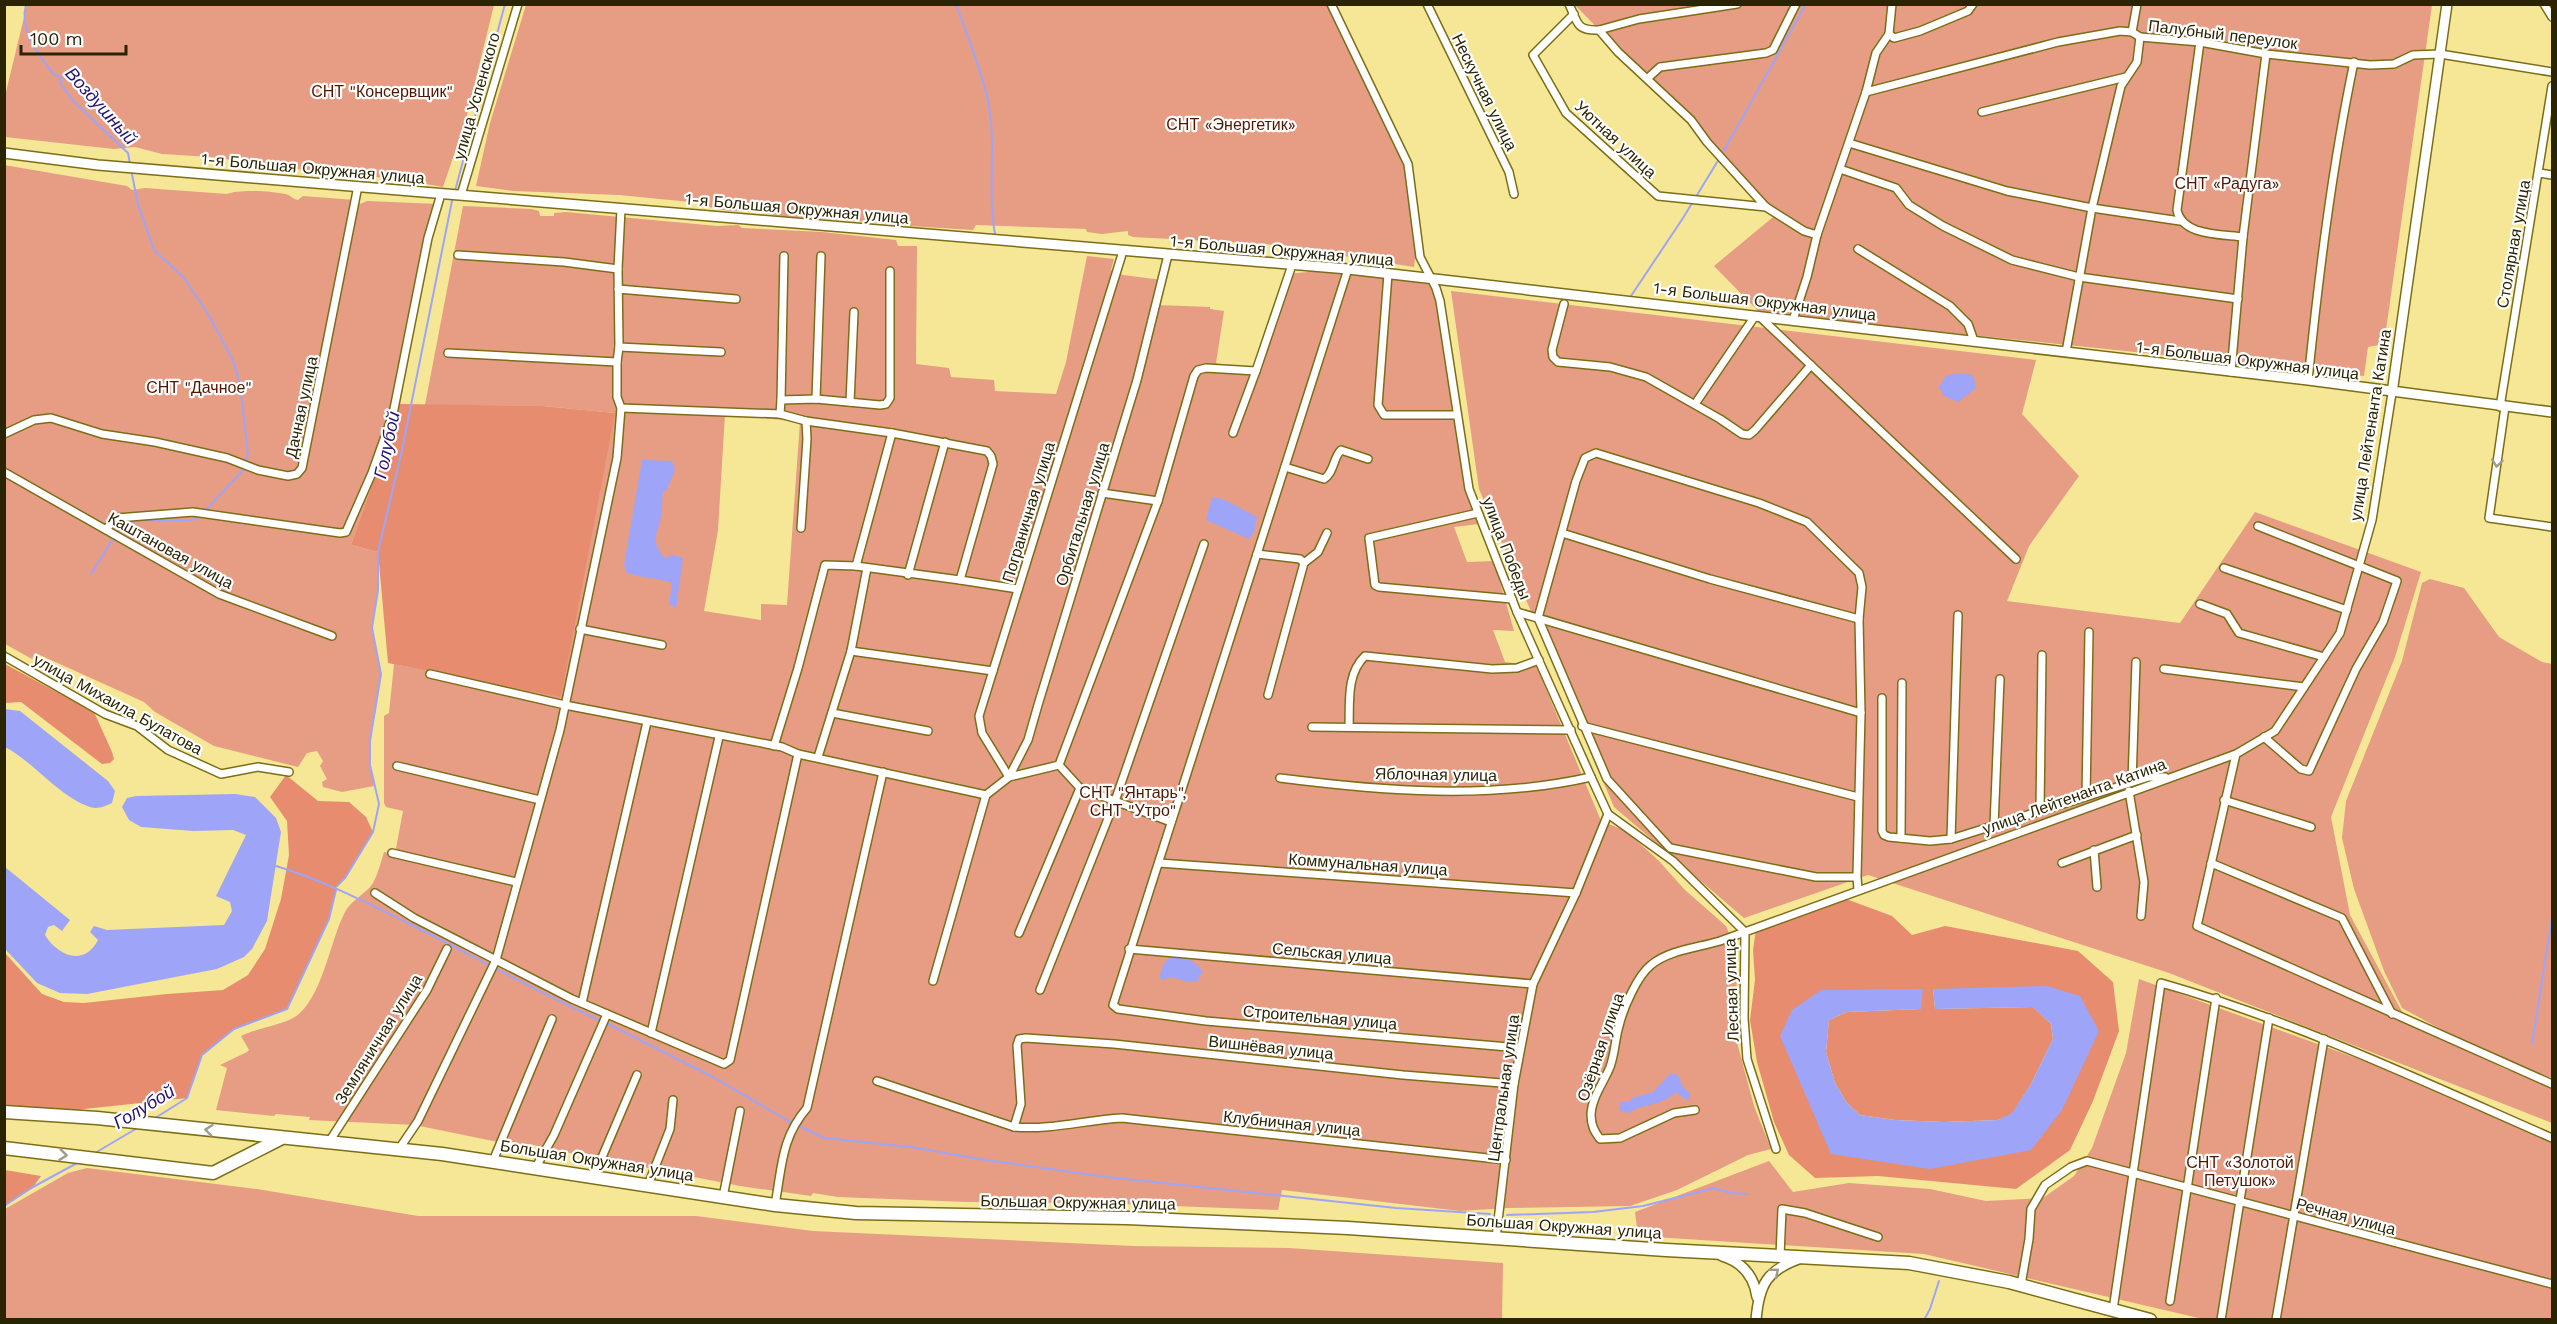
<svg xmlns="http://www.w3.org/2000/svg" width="2557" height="1324" font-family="'Work Sans',sans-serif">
<rect width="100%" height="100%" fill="#f5e795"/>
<g fill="#e79c84" fill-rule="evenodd">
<path d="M27,5V4L494,5L466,119L443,187L392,178L338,175L211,157L162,154L135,147L114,149L5,137V96Z"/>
<path d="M526,5H1332L1402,147L1412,184L1416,251L1414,267L1266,244L1133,237L1128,235V231L1102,234L1087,232L1086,229L976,225L973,230L910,226L911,221L907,220L901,226L871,222L778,216C753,208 724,216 701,203L619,195L514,191L476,186L490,123Z"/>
<path d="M1575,5H2432L2384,344L2368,347L2364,376L1760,313L1714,266L1778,213Z"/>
<path d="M4,165L127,186L132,190L145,188L227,194C239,189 272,191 285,194C291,195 292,199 298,200L303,196L355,200L360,204L367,201L437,204L400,404L351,545L378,552V590L372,628L381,674L370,741V765L374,786L342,792L323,787L322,782L327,779L320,766L323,761L317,751L307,753L298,767L214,746L155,712L144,702L42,656L35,653L32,659L5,644Z"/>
<path d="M463,206L531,209L539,211L540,216H554V213L566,212L717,226L738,225L742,228L822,232L896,240L898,246H917L916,364L949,368L951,377L994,380L995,391L1056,394L1066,362L1087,256L1114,259L1111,270L1123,275L1162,280L1157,305L1210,307V309L1224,311L1216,363L1258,373L1286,274L1308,272L1311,270L1356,273L1433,285L1470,500L1479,524L1454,527L1467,562L1494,561L1514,631L1493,630L1505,662L1523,664L1531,659L1539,672L1601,821L1626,831L1658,860L1685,890L1726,926L1735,947L1737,997L1734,1031L1754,1106L1771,1149L1748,1155L1677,1190L1630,1206L1507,1208L1460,1211L1282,1190L1278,1210L1119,1204L1118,1200L1084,1199L1081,1203L968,1202L838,1197L813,1193L811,1196L740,1186L633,1165L631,1169L602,1160L529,1144L527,1148L415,1125L309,1120L310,1117L276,1114L274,1116L216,1110L227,1068L220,1065L247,1052L249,1050L241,1036C258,1027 288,1025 300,1013C324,990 330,941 345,912C351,900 366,894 373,883C378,874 381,862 384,852L395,854L403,811L386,807L384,803V716L389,713L394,664L450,675L615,413L543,406L425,405ZM725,414L800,422L787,605L761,604V620L704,611L718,530Z"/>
<path d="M1451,291L2036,360L2022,414L2079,476L2029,546L2007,601L2180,623L2255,512L2421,572L2395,657L2331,817L2350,915L2407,1021L2505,1069L2552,1084V1123L2169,973L1868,875L1744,918L1614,807L1479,489Z"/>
<path d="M2430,579L2464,588L2499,637L2542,662L2552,664V1078L2513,1065L2466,1043L2402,1008L2384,971L2354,889L2342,838L2346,801L2402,661L2422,583Z"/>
<path d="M2139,979L2428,1084L2477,1105L2552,1133V1319H2203L1924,1254L1638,1236L1635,1212L1769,1161L1793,1192L1849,1183L1930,1189L1986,1201L2043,1198L2074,1176L2092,1148L2126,1053Z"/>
<path d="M87,1168L257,1189L418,1216H696L813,1231L1133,1246L1289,1248L1503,1263L1502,1319H5V1209L68,1173Z"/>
</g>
<g fill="#e78c6e" fill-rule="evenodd">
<path d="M400,404L543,406L615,413L561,697L388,663L378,552L351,545Z"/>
<path d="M5,664L94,712L112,752L114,759L110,763L102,764L21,702L5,703Z"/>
<path d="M286,775L318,801L349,802L366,817L373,832L345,878L337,886L329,919L287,1009L234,1029L202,1055L187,1098L75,1110L5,1105V953L42,994L64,1002L84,1003L167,994L223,990L248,975L265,949L281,899L289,855L287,821L270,797Z"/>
<path d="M1846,899L1892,916L1912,935L1945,926L2078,951L2113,982L2119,1031L2093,1101L2070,1150L2016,1189L1878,1176L1815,1178L1789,1155L1774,1122L1757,1062L1750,1020L1755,980L1753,950L1756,929ZM1933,989L2080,996L2031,1149L1831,1154L1821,990L1921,1009L1847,1012L1829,1020L1826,1052L1835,1083L1847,1103L1860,1115L1895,1120L1944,1122L1998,1120L2012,1114L2031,1084L2053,1039L2051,1024L2033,1007L1935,1009Z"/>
<path d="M5,1170L41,1176L33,1187L5,1206Z"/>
</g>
<g fill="#9ea5f8">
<path d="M1959,373L1973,375L1976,388L1958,402L1944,396L1939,387L1946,376Z"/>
<path d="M642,460L672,461L675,469L667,490L663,492C662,500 662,509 661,517C657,535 650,542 665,558L673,555L683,558L676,608L669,604L672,583C657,578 642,578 627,573L624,565Z"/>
<path d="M1212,497L1225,500L1257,517L1254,532L1249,539L1206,520Z"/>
<path d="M5,709L20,711L108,781L115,791L112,803C105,806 98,810 90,807C58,796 34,762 5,747Z"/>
<path d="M235,794L255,797L276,818L281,832L267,921L252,949L244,957L217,969L87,994L60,993L37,983L5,949V867L70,920L62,931L54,925L48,927L45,935C58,956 84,967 98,940L90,932L94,926L107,930L224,925L232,911L230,902L216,896L246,835L233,830L193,831L141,827L129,820L122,807L127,798L136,796Z"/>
<path d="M1172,956C1187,957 1194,960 1203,972L1196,982H1188L1171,977L1164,980L1159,978L1164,963Z"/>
<path d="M2047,986L2080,996L2099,1031L2062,1110L2031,1150L1930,1169L1831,1154L1780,1036L1792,1010L1821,990L1923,989L1921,1009L1847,1012L1829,1020L1826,1052L1835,1083L1847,1103L1860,1115L1895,1120L1944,1122L1998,1120L2012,1113L2031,1084L2053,1039L2051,1024L2033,1007L1935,1009L1933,989Z"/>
<path d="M1671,1073L1678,1075L1683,1087L1690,1093L1688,1101L1675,1092C1664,1106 1643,1103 1629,1113L1619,1111L1621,1102H1629L1632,1098L1653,1092Z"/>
</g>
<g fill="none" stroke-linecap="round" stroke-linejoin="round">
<g stroke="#9ea5f8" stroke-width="2">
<path d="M26,4C19,32 39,55 54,75L61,77L60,83L73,101L128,153L130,164"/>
<path d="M956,4C967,36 981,68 988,101C997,144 987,190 995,234"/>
<path d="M1722,154L1806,4"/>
<path d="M131,169L138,205L154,250L185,279L211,319L233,361L240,384L248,454L244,469L204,512"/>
<path d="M455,191L505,4"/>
<path d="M1631,296L1683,218L1719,159"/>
<path d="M91,574L119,529L134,521L193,520L200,515"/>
<path d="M276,866C322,880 363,901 406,922C471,955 534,990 601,1021"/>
<path d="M337,886L345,878L373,832L379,804L370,765V741L381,674L372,628L378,590V552L402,450L453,196"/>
<path d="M606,1023L713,1077L785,1119L824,1138L911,1147L985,1160L1107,1177L1396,1208L1490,1214"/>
<path d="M2532,1044L2552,918"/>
<path d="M152,1120L187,1098L202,1055L234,1029L287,1009L329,919L336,890"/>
<path d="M95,1153L139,1127"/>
<path d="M4,1206L33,1187L79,1162"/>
<path d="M1507,1215L1593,1212L1643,1206L1714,1188L1731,1193L1747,1194"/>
<path d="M1924,1320L1930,1309L1939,1281"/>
</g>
<g stroke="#7c6e17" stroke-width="10">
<g id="street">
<path d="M1331,4L1408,164L1420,257L1436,288L1440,301L1469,489L1517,612L1591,777L1608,814L1673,861L1745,932L1744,1018L1747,1059L1776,1149"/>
<path d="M1427,4L1509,172L1514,194"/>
<path d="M1569,4C1578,23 1576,31 1599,30L1618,52L1691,120L1707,142L1766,207L1804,231L1817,235L1807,277L1793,320"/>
<path d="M2544,4L2552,17"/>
<path d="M1574,14L1533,55L1566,113L1658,196L1766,207"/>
<path d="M1599,30L1639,19L1737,4"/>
<path d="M2132,32L2137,4"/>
<path d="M1889,34L1894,38L1920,31L1968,11L1973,4"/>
<path d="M2200,42L2177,210C2182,236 2221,234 2243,237"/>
<path d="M1648,78L1660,67L1766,53L1773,50L1796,4"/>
<path d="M1866,92L2058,42L2120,31L2132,32L2140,37L2200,42L2266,54L2370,65L2394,64L2413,55L2440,54L2552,72"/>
<path d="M1982,112L2126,77"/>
<path d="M1849,143L2007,191L2092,208L2180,221"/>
<path d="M1840,169L1896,188L1909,205L1943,226L2012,260L2079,277L2238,299"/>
<path d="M2539,173L2552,175"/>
<path d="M461,195L518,4"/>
<path d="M1817,235L1866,92L1876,53L1889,34L1892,4"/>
<path d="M1858,249L1950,306L1968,324L1974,341"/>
<path d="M458,255L564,262L618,269"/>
<path d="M1348,269L1113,1005L1118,1009L1206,1021L1520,1048"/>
<path d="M1388,274L1378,405L1384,415H1457"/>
<path d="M618,289L736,299"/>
<path d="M1564,304L1552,350L1553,357L1558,362L1610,367L1646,377L1720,419L1742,434L1749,435L1755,430L1811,365"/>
<path d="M1760,317L2016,559"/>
<path d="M619,347L721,352"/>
<path d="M2066,352L2092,208L2121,86L2137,62L2140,37"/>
<path d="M448,353L617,362"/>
<path d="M2231,372L2243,237L2266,54"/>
<path d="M2308,380C2319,274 2332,167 2354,62"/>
<path d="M816,399L821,256"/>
<path d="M781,400L784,256"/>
<path d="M850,402L854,312"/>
<path d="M1695,404L1755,316"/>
<path d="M2500,407L2552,86"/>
<path d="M2505,407L2489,518L2552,527"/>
<path d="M621,408L780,414L806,421L892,433L987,451L991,456L993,464L960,580L856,566L825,565L798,668L774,746"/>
<path d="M780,414L781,400L816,399L880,405L886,404L890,398V271"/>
<path d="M1233,433L1256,371"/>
<path d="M4,434L34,420L51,418L102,434L155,442L227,458L258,470L288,476L297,474L302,468L358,186"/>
<path d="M1285,467L1324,479C1334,473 1333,458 1341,450L1368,459"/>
<path d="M4,472L219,594L332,636"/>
<path d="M1102,493L1158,501"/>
<path d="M1478,513L1369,538L1375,585L1379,587L1512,599"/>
<path d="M2258,526L2397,581L2383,622L2356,669L2309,771L2301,769L2264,737"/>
<path d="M801,528L807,439L806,421"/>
<path d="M106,529L117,518L193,512L340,533L346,532L372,473L393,414L428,238L441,194"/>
<path d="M1562,533L1710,579L1859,619"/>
<path d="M1257,554L1300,559L1304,563"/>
<path d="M856,566L892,433"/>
<path d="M2224,568L2347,610"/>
<path d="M908,575L945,442"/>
<path d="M960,580L1018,589"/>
<path d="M2200,604L2227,614L2239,633L2324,657"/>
<path d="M1517,612L1861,713"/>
<path d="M580,629L662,645"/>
<path d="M851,651L867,568"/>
<path d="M4,656L105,714L137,726L168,750L221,774L258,767L289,772"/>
<path d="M2164,669L2304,687"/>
<path d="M430,674L565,705L782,747L798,754L986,795L1009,777L1059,765L1080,788"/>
<path d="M1268,695L1304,563L1318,552L1327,533"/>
<path d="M1882,698V831L1884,835L1889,837L1930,841L1951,839L2149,777H2165"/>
<path d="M832,713L928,731"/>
<path d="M1582,726L1858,797"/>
<path d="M1312,727L1571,730"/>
<path d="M1349,727C1350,703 1346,674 1365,656L1492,669L1517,668L1539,660"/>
<path d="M2236,754L2197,926L2552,1084"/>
<path d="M818,757L851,651L993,671"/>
<path d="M1059,765L1158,501L1194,376L1198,370L1206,368L1256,371L1292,265"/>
<path d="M397,766L540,800"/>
<path d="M1009,777L982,733L979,716L1123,251"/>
<path d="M1009,777L1028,740L1038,705L1137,380L1168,255"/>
<path d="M1280,778C1382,791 1490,800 1591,777"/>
<path d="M2132,782L2136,662"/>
<path d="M2129,791L2144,882L2141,916"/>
<path d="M2086,796L2089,632"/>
<path d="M2224,800L2311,827"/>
<path d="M2040,810L2042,655"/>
<path d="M1171,822L1115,801L1204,544"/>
<path d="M1994,826L2000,679"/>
<path d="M1901,838L1902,683"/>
<path d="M1951,839L1958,615"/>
<path d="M2094,850L2097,887"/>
<path d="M392,853L516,882"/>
<path d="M1159,863L1576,893"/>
<path d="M2062,863L2137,835"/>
<path d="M2211,863L2342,918L2392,1014"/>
<path d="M1857,877L1861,713L1859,619L1862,587L1859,573L1807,522L1759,503L1596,453L1585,458L1576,481L1538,618L1607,779L1670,848L1816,877H1857L1858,890"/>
<path d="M375,893L414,918L572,999L724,1064L730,1060L798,754"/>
<path d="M1019,933L1080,788L1115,801L1040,990"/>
<path d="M1129,949L1533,984"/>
<path d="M933,981L986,795"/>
<path d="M582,1003L647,722"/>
<path d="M651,1033L719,737"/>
<path d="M877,1081L1014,1127C1052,1130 1085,1120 1122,1118L1506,1160"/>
<path d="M1695,1110L1674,1113L1620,1138L1600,1139C1594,1131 1591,1125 1591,1114C1592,1097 1604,1082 1610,1067C1615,1054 1615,1039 1619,1026C1623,1009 1637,976 1651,965C1669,950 1697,948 1720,941L2236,754L2275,731L2340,633L2372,520L2392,393"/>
<path d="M1014,1127L1021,1104L1017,1045L1019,1039L1026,1038L1114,1044L1403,1075L1514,1084"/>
<path d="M329,1142L427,990L447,949"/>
<path d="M399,1149L418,1121L496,960L560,730L617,458L621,408L617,397V362L619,347L618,269L621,209"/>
<path d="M493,1161L552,1019"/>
<path d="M536,1167L554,1135L607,1014"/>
<path d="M594,1176L637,1075"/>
<path d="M648,1185L670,1129L673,1100"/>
<path d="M723,1197L740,1111"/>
<path d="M775,1205C782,1167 781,1138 807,1108L883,772"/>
<path d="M1496,1238L1514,1084L1533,984L1576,893L1608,814"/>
<path d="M1780,1256L1782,1209L1805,1213L1878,1237"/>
<path d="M2021,1285L2029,1239L2031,1209L2045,1185L2071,1167L2087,1161L2552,1284"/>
<path d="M2170,1301L2216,998"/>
<path d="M2114,1303L2161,983C2296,1021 2424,1082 2552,1138"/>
<path d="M2221,1320L2269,1018"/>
<path d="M2276,1320L2324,1039"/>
</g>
</g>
<g stroke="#7c6e17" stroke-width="12">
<g id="secondary">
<path d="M4,153L98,165L1348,269L2308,380L2552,412"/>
<path d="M2392,393L2447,4"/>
<path d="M1722,1256C1742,1262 1754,1276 1757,1297"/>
<path d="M1756,1320C1759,1284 1767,1270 1801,1258"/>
</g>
</g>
<g stroke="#7c6e17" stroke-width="15">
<g id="highway">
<path d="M4,1112L97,1118L442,1154L775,1205L856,1213L1127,1218L1348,1228L1666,1250L1909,1263L2009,1282L2150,1320"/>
<path d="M4,1148L213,1173L280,1139"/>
</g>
</g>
<use href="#street" stroke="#fff" stroke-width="7"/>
<use href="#secondary" stroke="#fff" stroke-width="9"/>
<use href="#highway" stroke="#fff" stroke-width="12"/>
</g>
<defs><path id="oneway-chevron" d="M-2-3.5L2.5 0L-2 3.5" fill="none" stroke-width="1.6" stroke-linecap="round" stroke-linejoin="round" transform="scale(1.5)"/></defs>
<g stroke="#9f9c8d">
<use href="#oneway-chevron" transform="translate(2497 463) rotate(98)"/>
<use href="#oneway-chevron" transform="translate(209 1130) rotate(-174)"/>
<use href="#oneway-chevron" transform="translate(63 1155) rotate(7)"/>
<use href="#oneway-chevron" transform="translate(1775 1272) rotate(-40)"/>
</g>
<g text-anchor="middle" stroke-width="4.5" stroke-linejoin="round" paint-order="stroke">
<g font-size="16" fill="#2a2402" stroke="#fff">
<text transform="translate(2223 34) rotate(7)" y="6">Палубный переулок</text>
<text transform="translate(1485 92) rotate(64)" y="6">Нескучная улица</text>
<text transform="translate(476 96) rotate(-74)" y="6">улица Успенского</text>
<text transform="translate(1616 139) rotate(43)" y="6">Уютная улица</text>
<text transform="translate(313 168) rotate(5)" y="6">1-я Большая Окружная улица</text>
<text transform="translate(797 208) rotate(5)" y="6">1-я Большая Окружная улица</text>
<text transform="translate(2513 244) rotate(-80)" y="6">Столярная улица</text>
<text transform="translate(1282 250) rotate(5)" y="6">1-я Большая Окружная улица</text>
<text transform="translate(1765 301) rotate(7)" y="6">1-я Большая Окружная улица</text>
<text transform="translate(2248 360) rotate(7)" y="6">1-я Большая Окружная улица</text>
<text transform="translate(301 407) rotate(-78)" y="6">Дачная улица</text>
<text transform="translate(2370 425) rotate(-81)" y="6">улица Лейтенанта Катина</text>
<text transform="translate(1028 512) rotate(-73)" y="6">Пограничная улица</text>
<text transform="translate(1082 514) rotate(-73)" y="6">Орбитальная улица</text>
<text transform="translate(1507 548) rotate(69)" y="6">улица Победы</text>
<text transform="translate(171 550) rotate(29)" y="6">Каштановая улица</text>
<text transform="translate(118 704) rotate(29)" y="6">улица Михаила Булатова</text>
<text transform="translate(1436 774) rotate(1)" y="6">Яблочная улица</text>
<text transform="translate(2074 796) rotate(-20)" y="6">улица Лейтенанта Катина</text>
<text transform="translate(1368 864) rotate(4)" y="6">Коммунальная улица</text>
<text transform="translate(1332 953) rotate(5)" y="6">Сельская улица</text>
<text transform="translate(1731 990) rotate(-92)" y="6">Лесная улица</text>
<text transform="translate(1320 1017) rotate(5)" y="6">Строительная улица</text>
<text transform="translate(378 1039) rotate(-58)" y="6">Земляничная улица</text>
<text transform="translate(1271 1047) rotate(6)" y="6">Вишнёвая улица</text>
<text transform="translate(1600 1047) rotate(-71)" y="6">Озёрная улица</text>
<text transform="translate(1503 1088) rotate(-82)" y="6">Центральная улица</text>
<text transform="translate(1292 1123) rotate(6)" y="6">Клубничная улица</text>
<text transform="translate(597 1160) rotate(9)" y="6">Большая Окружная улица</text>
<text transform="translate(1078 1202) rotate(1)" y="6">Большая Окружная улица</text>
<text transform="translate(2346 1216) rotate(15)" y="6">Речная улица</text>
<text transform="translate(1564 1226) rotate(4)" y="6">Большая Окружная улица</text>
</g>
<g font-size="16" fill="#501803" stroke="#fff">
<text x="382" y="97">СНТ "Консервщик"</text>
<text x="1231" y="130">СНТ «Энергетик»</text>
<text x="2227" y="189">СНТ «Радуга»</text>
<text x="199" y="393">СНТ "Дачное"</text>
<text x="1133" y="798">СНТ "Янтарь",<tspan x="1133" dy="18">СНТ "Утро"</tspan></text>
<text x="2240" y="1168">СНТ «Золотой<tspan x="2240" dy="18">Петушок»</tspan></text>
</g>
<g font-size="18" font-style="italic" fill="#231371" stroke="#fff">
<text transform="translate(101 106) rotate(48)" y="6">Воздушный</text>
<text transform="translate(387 445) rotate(-78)" y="6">Голубой</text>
<text transform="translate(144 1107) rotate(-31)" y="6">Голубой</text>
</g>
</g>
<rect width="2557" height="1324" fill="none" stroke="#2a2402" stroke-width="12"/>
<path d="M21 45v9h105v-9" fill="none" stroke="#2a2402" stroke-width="3"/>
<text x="30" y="45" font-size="18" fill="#2a2402" stroke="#ffffff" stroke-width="4.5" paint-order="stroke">100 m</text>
</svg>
